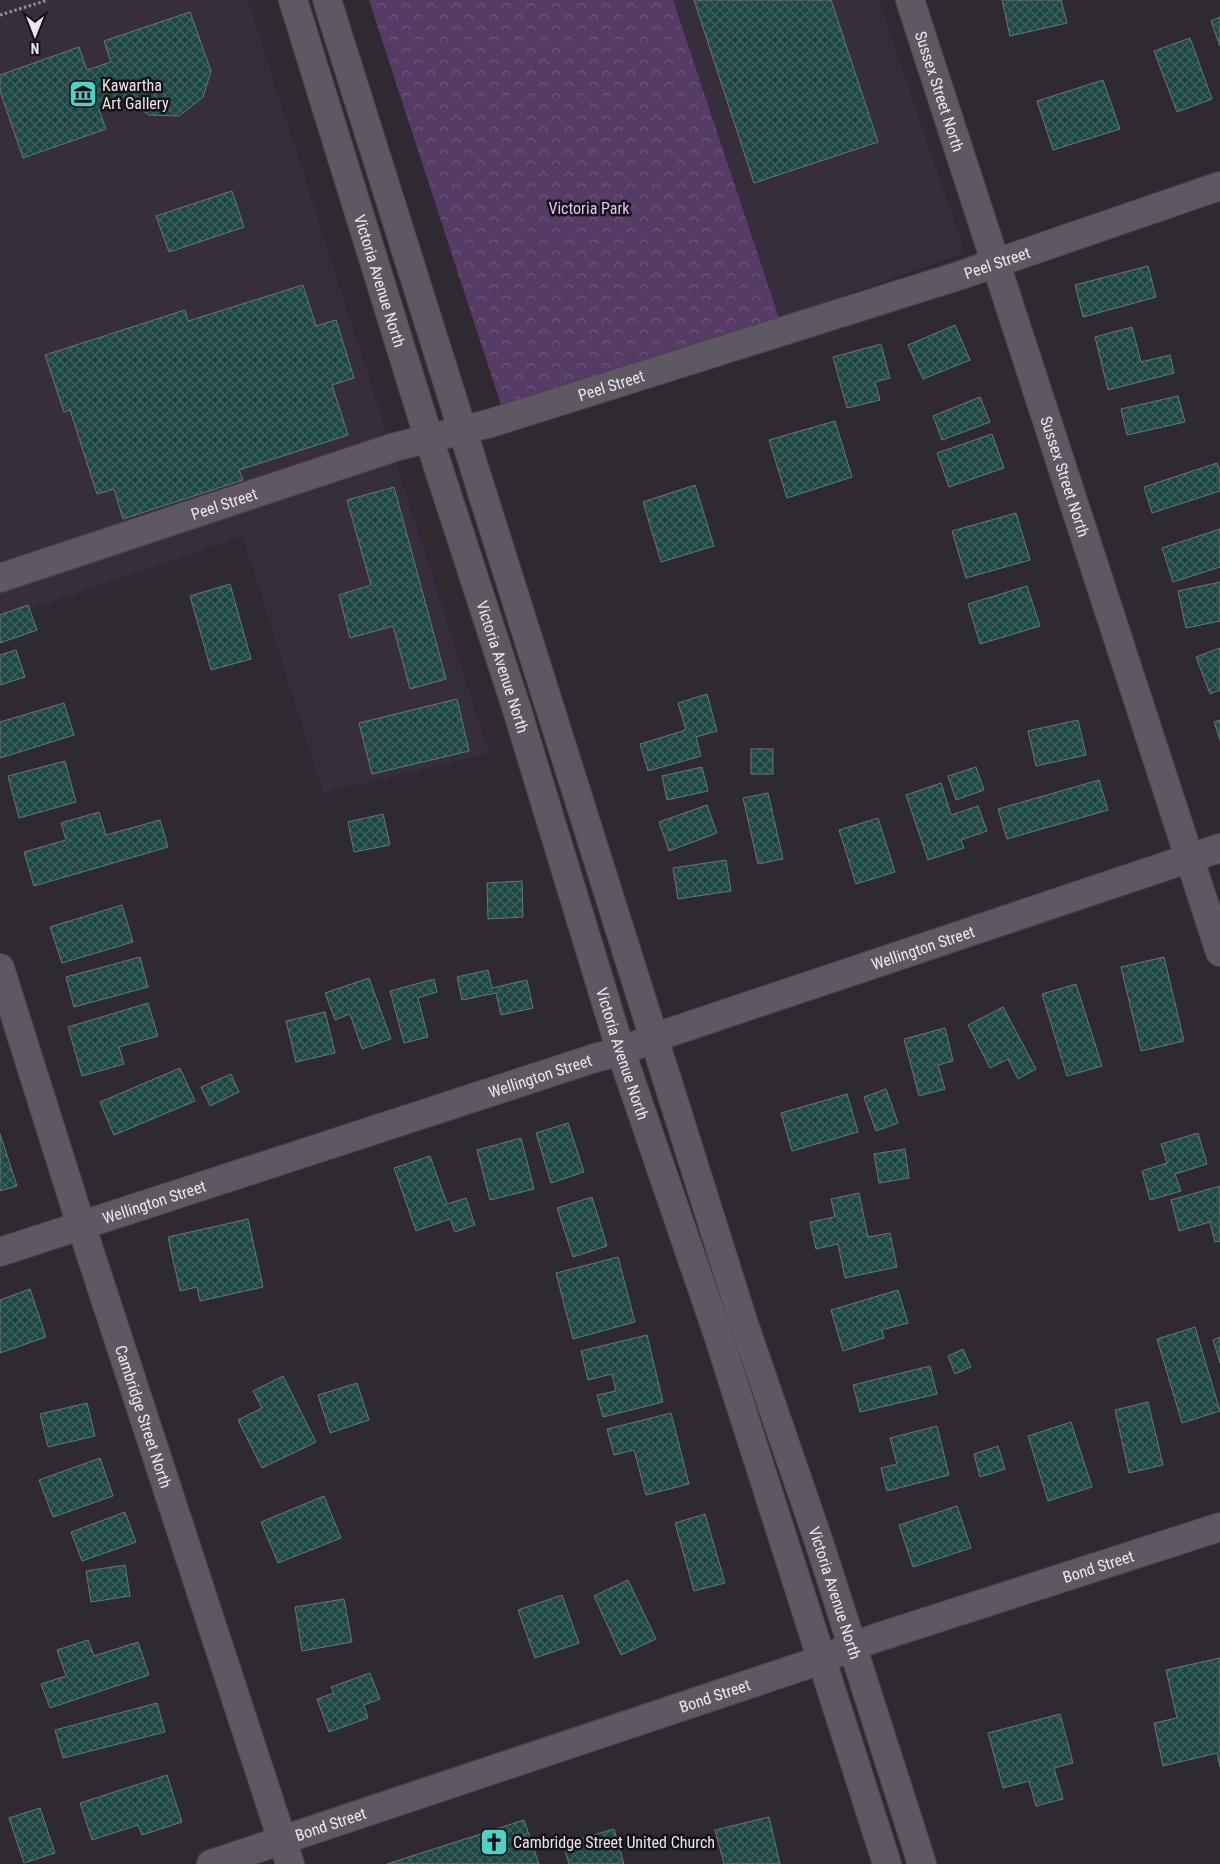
<svg xmlns="http://www.w3.org/2000/svg" width="1220" height="1864" font-family="'Roboto Condensed',sans-serif">
<defs>
<pattern id="park-crowns" width="20" height="18" patternUnits="userSpaceOnUse" patternTransform="scale(1.25)"><rect width="20" height="18" fill="#553b65"/><path d="M2 6a3 3 0 1 1 6 0M12 15a3 3 0 1 1 6 0" fill="none" stroke="#6e577b"/></pattern>
<pattern id="building-cross-hatch" width="8" height="8" patternUnits="userSpaceOnUse" patternTransform="scale(1.25)"><rect width="8" height="8" fill="#1e4743"/><path d="M0 0l8 8M0 8l8-8" fill="none" stroke="#3f625e"/></pattern>
</defs>
<rect width="100%" height="100%" fill="#2f2932"/>
<g fill="#372e3d">
<path d="M0,0H248L489,753L323,793L243,537L0,619Z"/>
<path d="M673,0H879L965,253L779,318Z"/>
</g>
<path fill="url(#park-crowns)" d="M369,0H673L779,318L502,408Z"/>
<g fill="url(#building-cross-hatch)" stroke="#677775">
<path d="M694,0H831L878,142L754,183Z"/>
<path d="M1002,0H1061L1067,23L1010,36Z"/>
<path d="M190,12L211,71L203,97L179,116L149,115L127,100L99,110L106,129L23,158L0,91V75L79,47L87,70L111,62L104,41Z"/>
<path d="M1220,17V46L1211,21Z"/>
<path d="M1190,38L1212,99L1177,112L1154,51Z"/>
<path d="M1103,80L1120,129L1053,150L1037,101Z"/>
<path d="M232,191L244,227L169,252L156,216Z"/>
<path d="M1148,266L1156,297L1083,317L1075,285Z"/>
<path d="M303,285L316,326L336,320L354,378L332,385L348,435L239,470L243,480L123,519L114,489L97,494L70,410L64,412L45,355L185,310L188,321Z"/>
<path d="M955,325L970,360L923,379L908,345Z"/>
<path d="M1132,327L1141,362L1170,355L1174,373L1108,390L1095,337Z"/>
<path d="M881,344L890,378L875,382L880,400L847,408L833,357Z"/>
<path d="M1178,396L1185,422L1127,435L1121,409Z"/>
<path d="M980,397L990,422L942,440L933,416Z"/>
<path d="M835,421L852,477L787,498L769,440Z"/>
<path d="M992,434L1004,468L949,487L937,453Z"/>
<path d="M1217,463L1220,471V491L1152,513L1144,487Z"/>
<path d="M695,485L714,546L661,562L643,502Z"/>
<path d="M394,487L446,679L410,689L393,626L350,638L339,595L371,585L347,500Z"/>
<path d="M1016,513L1030,560L966,578L952,531Z"/>
<path d="M1220,529V567L1173,582L1162,548Z"/>
<path d="M1220,582V621L1186,628L1178,591Z"/>
<path d="M230,584L251,659L211,670L190,596Z"/>
<path d="M1027,586L1040,626L980,644L968,604Z"/>
<path d="M28,605L37,630L0,643V615Z"/>
<path d="M1220,648V690L1210,694L1196,657Z"/>
<path d="M16,650L25,677L0,685V655Z"/>
<path d="M707,694L717,731L696,737L701,756L648,771L640,744L686,730L678,703Z"/>
<path d="M457,699L469,751L372,774L359,723Z"/>
<path d="M64,703L74,735L0,758V722Z"/>
<path d="M1078,720L1086,755L1036,766L1028,731Z"/>
<path d="M1220,720V740L1214,722Z"/>
<rect x="751" y="749" width="22" height="25"/>
<path d="M65,761L76,802L19,818L8,776Z"/>
<path d="M702,767L708,791L667,800L662,776Z"/>
<path d="M976,767L984,790L956,800L948,776Z"/>
<path d="M1099,780L1108,810L1007,839L998,809Z"/>
<path d="M941,783L951,815L978,806L987,831L961,840L964,848L928,860L906,795Z"/>
<path d="M768,793L783,859L758,864L743,798Z"/>
<path d="M707,805L717,833L669,851L659,822Z"/>
<path d="M99,812L106,835L160,820L168,847L34,886L24,852L66,840L61,823Z"/>
<path d="M383,814L390,845L354,852L348,822Z"/>
<path d="M878,818L895,872L856,884L839,830Z"/>
<path d="M726,860L731,891L678,899L673,868Z"/>
<path d="M522,881L523,917L488,919L487,883Z"/>
<path d="M122,905L133,942L62,963L50,927Z"/>
<path d="M140,957L148,987L74,1007L66,977Z"/>
<path d="M1164,957L1184,1041L1141,1051L1121,967Z"/>
<path d="M488,970L492,988L527,980L533,1008L501,1015L496,993L462,1000L457,977Z"/>
<path d="M369,978L391,1039L362,1049L350,1014L335,1020L325,993Z"/>
<path d="M434,979L437,992L418,998L428,1037L404,1043L390,991Z"/>
<path d="M1076,984L1102,1066L1067,1076L1042,994Z"/>
<path d="M148,1003L158,1036L119,1047L124,1064L82,1076L68,1027Z"/>
<path d="M1003,1007L1036,1069L1018,1079L1008,1059L990,1068L968,1025Z"/>
<path d="M325,1012L335,1053L296,1062L286,1021Z"/>
<path d="M945,1028L953,1061L938,1065L945,1089L919,1096L904,1039Z"/>
<path d="M180,1068L195,1101L114,1135L100,1102Z"/>
<path d="M231,1074L239,1092L210,1106L201,1087Z"/>
<path d="M886,1089L898,1123L876,1131L864,1097Z"/>
<path d="M847,1094L858,1132L792,1151L781,1113Z"/>
<path d="M568,1123L584,1172L551,1183L536,1133Z"/>
<path d="M1198,1133L1207,1164L1175,1174L1181,1191L1150,1200L1142,1171L1167,1163L1161,1144Z"/>
<path d="M0,1134L17,1186L0,1191Z"/>
<path d="M521,1138L534,1189L490,1200L477,1150Z"/>
<path d="M905,1149L909,1178L879,1183L874,1154Z"/>
<path d="M430,1156L447,1204L466,1198L475,1225L455,1232L450,1219L416,1231L394,1168Z"/>
<path d="M1220,1186V1241L1215,1242L1210,1222L1179,1231L1171,1200Z"/>
<path d="M859,1193L868,1237L890,1233L897,1267L845,1278L838,1244L816,1249L810,1222L835,1217L831,1199Z"/>
<path d="M592,1197L607,1246L573,1257L557,1208Z"/>
<path d="M248,1219L263,1287L200,1301L197,1287L180,1291L168,1237Z"/>
<path d="M618,1257L635,1322L573,1339L556,1273Z"/>
<path d="M30,1289L46,1337L0,1353V1300Z"/>
<path d="M898,1290L908,1323L882,1330L884,1338L843,1351L831,1310Z"/>
<path d="M1195,1327L1220,1411L1182,1423L1157,1339Z"/>
<path d="M647,1335L663,1402L603,1417L597,1395L616,1391L612,1374L588,1380L581,1351Z"/>
<path d="M1220,1337V1363L1213,1340Z"/>
<path d="M963,1349L971,1367L955,1374L948,1356Z"/>
<path d="M930,1366L937,1394L860,1412L853,1385Z"/>
<path d="M283,1376L316,1442L262,1468L238,1420L262,1408L253,1391Z"/>
<path d="M357,1383L369,1420L330,1433L318,1395Z"/>
<path d="M1148,1402L1163,1465L1129,1473L1115,1410Z"/>
<path d="M87,1403L95,1436L48,1447L40,1414Z"/>
<path d="M671,1413L689,1484L646,1495L634,1450L614,1455L607,1429Z"/>
<path d="M1071,1422L1092,1487L1048,1501L1028,1436Z"/>
<path d="M937,1426L949,1475L887,1491L881,1468L897,1464L890,1438Z"/>
<path d="M998,1446L1005,1469L980,1477L974,1454Z"/>
<path d="M100,1458L113,1496L53,1517L39,1480Z"/>
<path d="M324,1496L341,1538L278,1563L261,1522Z"/>
<path d="M957,1506L971,1548L913,1567L899,1525Z"/>
<path d="M125,1512L136,1542L82,1561L71,1532Z"/>
<path d="M705,1514L725,1583L694,1591L675,1523Z"/>
<path d="M125,1565L130,1596L91,1602L86,1571Z"/>
<path d="M628,1580L656,1639L621,1655L594,1596Z"/>
<path d="M562,1595L579,1643L535,1658L518,1610Z"/>
<path d="M344,1599L352,1642L302,1651L295,1607Z"/>
<path d="M88,1640L94,1656L138,1642L149,1675L50,1708L41,1684L66,1676L57,1650Z"/>
<path d="M1220,1658V1767L1217,1753L1163,1766L1154,1723L1177,1718L1166,1670Z"/>
<path d="M370,1673L380,1699L364,1705L368,1718L329,1732L317,1699L334,1693L331,1687Z"/>
<path d="M157,1703L165,1732L63,1758L55,1730Z"/>
<path d="M1060,1714L1073,1763L1054,1768L1063,1799L1036,1806L1029,1781L1003,1788L988,1733Z"/>
<path d="M167,1775L182,1822L142,1835L138,1825L92,1840L80,1803Z"/>
<path d="M40,1808L55,1853L24,1863L9,1818Z"/>
<path d="M769,1817L780,1864H724L715,1830Z"/>
<path d="M524,1820L539,1864H387Z"/>
<path d="M614,1829L624,1864H569L563,1844Z"/>
</g>
<g fill="none" stroke-linecap="round" stroke-linejoin="round">
<g stroke="#4a444d" stroke-width="30">
<g id="street">
<path id="s1" d="M293,0L429,439L517,710L621,1052L717,1332L887,1864"/>
<path id="s2" d="M327,0L744,1324L820,1545L922,1864"/>
<path id="s3" d="M910,0L1220,952"/>
<path id="s4" d="M0,578L395,447L491,423L958,276L1220,186"/>
<path id="s5" d="M0,968L81,1225L290,1864"/>
<path id="s6" d="M0,1252L598,1057L621,1052L653,1038L1220,848"/>
<path id="s7" d="M211,1864L821,1660L853,1646L879,1637L1220,1527"/>
</g>
</g>
<path stroke="#938e96" stroke-width="3" stroke-dasharray="2.5 2.5" stroke-linecap="butt" d="M0,15L48,0"/>
<use href="#street" stroke="#5e5863" stroke-width="28"/>
</g>
<defs>
<g id="museum-square" transform="scale(1.4375)"><rect x="-9" y="-9" width="18" height="18" rx="4" fill="#56cec4" stroke="#151317"/><path d="M0-6L6-3V-2H-6V-3ZM-5-1h2V3h-2ZM-1-1h2V3h-2ZM3-1h2V3H3ZM-6 4H6V6H-6Z" fill="#111"/></g>
<g id="church-square" transform="scale(1.4375)"><rect x="-9" y="-9" width="18" height="18" rx="4" fill="#56cec4" stroke="#151317"/><path d="M-1.2-6h2.4v3.5h3.3v2.4h-3.3V6h-2.4V-.1h-3.3v-2.4h3.3Z" fill="#111"/></g>
</defs>
<g fill-rule="evenodd">
<use href="#museum-square" x="83" y="94"/>
<use href="#church-square" x="494" y="1842"/>
</g>
<g text-anchor="middle" stroke-width="5" stroke-linejoin="round" paint-order="stroke">
<g font-size="16" fill="#ebe7ee" stroke="#151317" text-anchor="start">
<text x="102" y="91">Kawartha<tspan x="102" dy="18">Art Gallery</tspan></text>
<text x="513" y="1848">Cambridge Street United Church</text>
</g>
<g font-size="16" fill="#ebe7ee" stroke="#151317">
<text dy="6" stroke="none"><textPath href="#s3" startOffset="96">Sussex Street North</textPath></text>
<text dy="6" stroke="none"><textPath href="#s4" startOffset="1046">Peel Street</textPath></text>
<text dy="6" stroke="none"><textPath href="#s1" startOffset="294">Victoria Avenue North</textPath></text>
<text dy="6" stroke="none"><textPath href="#s4" startOffset="641">Peel Street</textPath></text>
<text dy="6" stroke="none"><textPath href="#s3" startOffset="501">Sussex Street North</textPath></text>
<text dy="6" stroke="none"><textPath href="#s4" startOffset="236">Peel Street</textPath></text>
<text dy="6" stroke="none"><textPath href="#s1" startOffset="699">Victoria Avenue North</textPath></text>
<text dy="6" stroke="none"><textPath href="#s6" startOffset="972">Wellington Street</textPath></text>
<text dy="6" stroke="none"><textPath href="#s1" startOffset="1104">Victoria Avenue North</textPath></text>
<text dy="6" stroke="none"><textPath href="#s6" startOffset="568">Wellington Street</textPath></text>
<text dy="6" stroke="none"><textPath href="#s6" startOffset="162">Wellington Street</textPath></text>
<text dy="6" stroke="none"><textPath href="#s5" startOffset="471">Cambridge Street North</textPath></text>
<text dy="6" stroke="none"><textPath href="#s7" startOffset="936">Bond Street</textPath></text>
<text dy="6" stroke="none"><textPath href="#s2" startOffset="1672">Victoria Avenue North</textPath></text>
<text dy="6" stroke="none"><textPath href="#s7" startOffset="531">Bond Street</textPath></text>
<text dy="6" stroke="none"><textPath href="#s7" startOffset="126">Bond Street</textPath></text>
</g>
<g font-size="16" fill="#e4c0fa" stroke="#151317">
<text x="589" y="214">Victoria Park</text>
</g>
</g>
<g transform="translate(35 35) rotate(180)" stroke="#151317" stroke-width="4" paint-order="stroke">
<path d="M0-4L9 19L0 12L-9 19Z" fill="#ebe7ee"/>
<text y="-8" font-size="14" font-weight="bold" text-anchor="middle" fill="#ebe7ee">N</text>
</g>
</svg>
